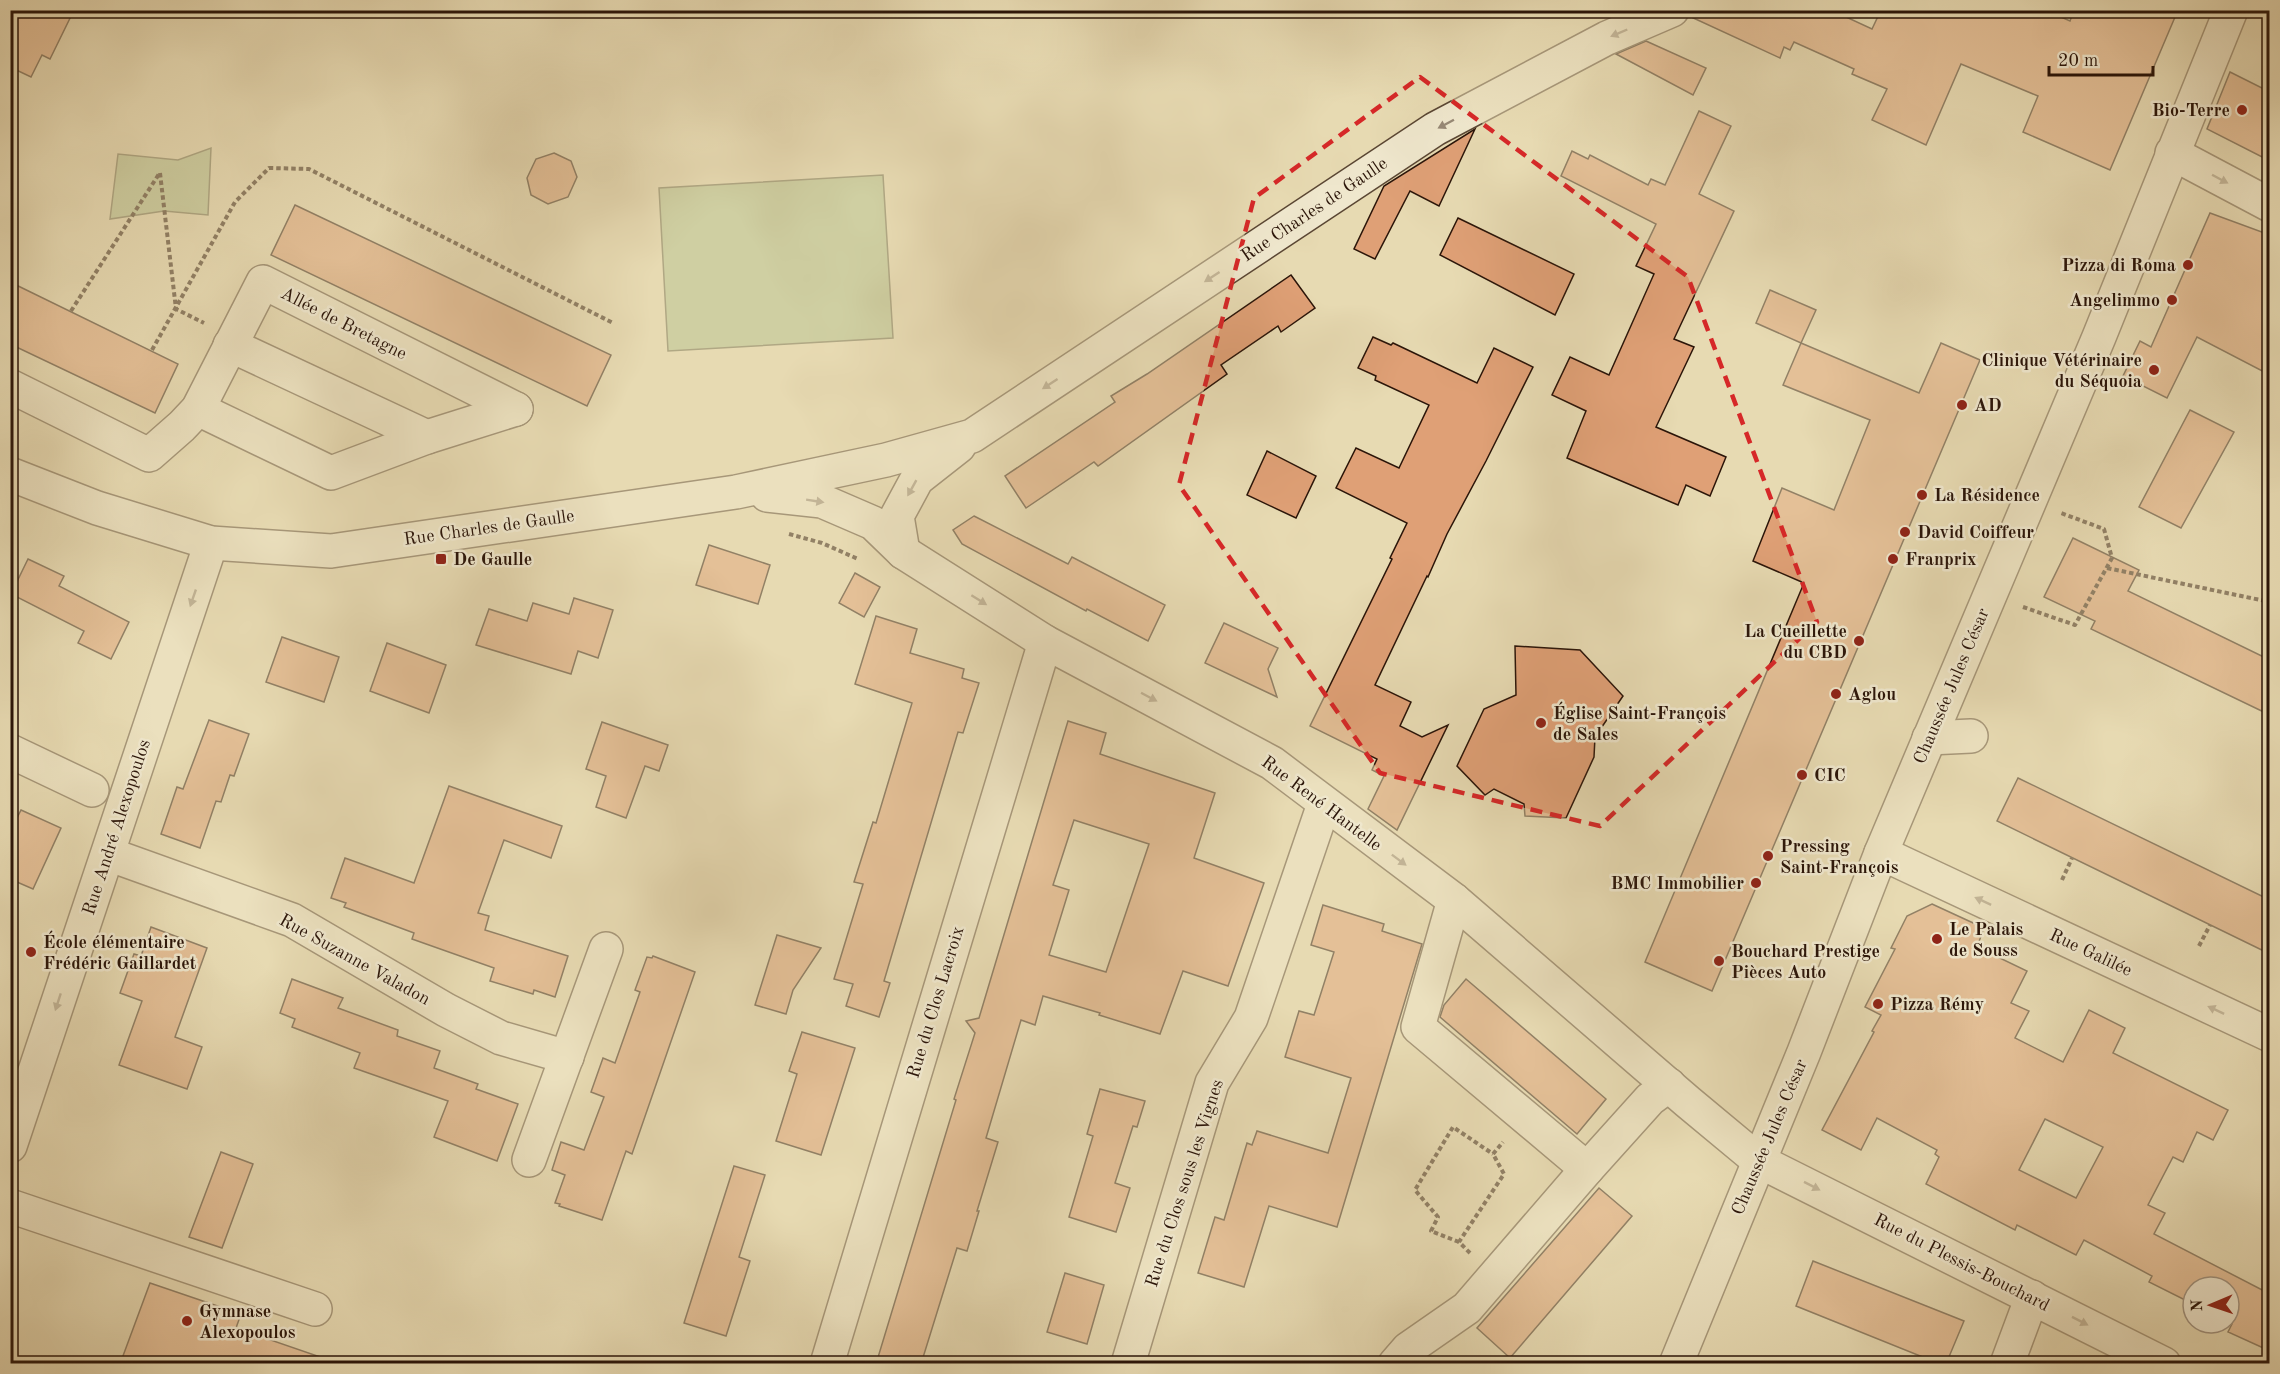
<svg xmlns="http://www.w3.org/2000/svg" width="2280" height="1374" font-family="'Old Standard TT',serif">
<rect width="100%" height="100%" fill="#e7dab2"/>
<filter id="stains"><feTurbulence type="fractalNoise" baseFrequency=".00333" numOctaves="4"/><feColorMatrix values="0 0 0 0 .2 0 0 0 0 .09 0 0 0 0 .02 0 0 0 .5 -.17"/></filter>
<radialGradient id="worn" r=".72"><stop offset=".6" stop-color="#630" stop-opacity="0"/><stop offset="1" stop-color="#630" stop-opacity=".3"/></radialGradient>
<g fill="#b1c08f" stroke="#6e6a4c" stroke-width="1.5">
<path d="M211,148L208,215L164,211L110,219L118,154L178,160Z"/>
<path d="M883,175L893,338L668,351L659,188Z"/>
</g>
<g fill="#dfa076" stroke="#2b1509" stroke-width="1.5" fill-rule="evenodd">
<path d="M10,10H74L50,59L42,55L31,77L10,67Z"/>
<path d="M1690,10H1831L1872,29L1881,10H2045L2070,21L2074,10H2178L2110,170L2023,132L2038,96L1961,64L1926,145L1872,120L1887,89L1852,74L1854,69L1794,42L1790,50L1784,47L1780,58L1689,16Z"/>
<path d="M1646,41L1706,68L1693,95L1616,54Z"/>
<path d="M2230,72L2270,92V161L2207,129Z"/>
<path d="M1699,111L1731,126L1699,194L1734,211L1674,339L1694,347L1656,427L1726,457L1710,496L1686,485L1678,505L1567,458L1586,411L1552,395L1570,357L1609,375L1654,274L1636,266L1656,224L1561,176L1572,151L1588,159L1590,155L1648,185L1651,179L1665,185Z"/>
<path d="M1475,129L1439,206L1410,191L1375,259L1354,249L1384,186Z"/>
<path d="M554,153L571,161L577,177L568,197L548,204L531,195L527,178L536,159Z"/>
<path d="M295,205L611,355L587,406L271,255Z"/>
<path d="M2210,213L2270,235V375L2197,337L2167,398L2123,376L2140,341L2151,347Z"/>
<path d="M1458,218L1574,274L1555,315L1440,255Z"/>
<path d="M1291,275L1315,308L1281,332L1278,326L1221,365L1227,374L1098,466L1094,462L1026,508L1005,476L1115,402L1111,396L1147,374Z"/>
<path d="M10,282L178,364L155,413L10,344Z"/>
<path d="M1770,290L1816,310L1801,343L1756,323Z"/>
<path d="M1373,337L1391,345L1393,343L1477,383L1494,348L1533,367L1486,461L1447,534L1428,577L1427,576L1375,685L1411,702L1400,726L1422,737L1448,725L1397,830L1368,809L1384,776L1372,770L1377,759L1310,726L1392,559L1390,558L1407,523L1336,488L1356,448L1399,468L1429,405L1375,380L1376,376L1358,368Z"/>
<path d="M1801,343L1919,393L1941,343L1980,360L1712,991L1645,962L1804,583L1753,561L1782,488L1834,510L1870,420L1783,385Z"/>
<path d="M2190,410L2234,432L2181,528L2139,507Z"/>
<path d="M1267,451L1316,476L1296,518L1247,495Z"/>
<path d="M974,516L1068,564L1072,557L1165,605L1148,641L1087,609L1086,611L962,544L953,530Z"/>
<path d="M2073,538L2139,570L2128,591L2270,660V715L2091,629L2095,621L2044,597Z"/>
<path d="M709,545L770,565L758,604L696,585Z"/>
<path d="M28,559L64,576L59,586L129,622L111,659L78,643L84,631L11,594Z"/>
<path d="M855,573L880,587L864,617L839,603Z"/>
<path d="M574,598L613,610L598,658L578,651L571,674L476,645L489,609L527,621L533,603L569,614Z"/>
<path d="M876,616L917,629L910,653L964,669L962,678L979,683L963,733L958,732L884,981L890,983L879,1017L846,1006L853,984L834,979L863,884L854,882L873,822L876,823L912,703L855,684Z"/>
<path d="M1224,623L1278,648L1268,669L1277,697L1205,663Z"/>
<path d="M282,637L339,657L324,702L266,682Z"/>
<path d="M387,643L446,665L429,713L370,691Z"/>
<path d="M1515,646L1580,650L1623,696L1595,737L1594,757L1566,818L1525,816L1524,804L1494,789L1485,795L1457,766L1484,709L1516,695Z"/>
<path d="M209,720L249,734L234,776L230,775L221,802L216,801L200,848L161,834L177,787L183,789Z"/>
<path d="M1068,721L1106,733L1100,754L1215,793L1194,858L1264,883L1228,986L1183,971L1160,1034L1099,1015L1100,1013L1043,996L1035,1025L1021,1020L986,1138L998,1142L977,1211H979L967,1251L957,1248L921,1364H876L956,1100L954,1099L975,1033L966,1021L979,1018ZM1074,820L1149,844L1106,972L1049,955L1069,890L1053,885Z"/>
<path d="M602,722L668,745L659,771L645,766L626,818L596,807L606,776L586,769Z"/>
<path d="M2018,778L2270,900V954L1997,821Z"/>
<path d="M449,786L562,826L551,858L504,840L478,913L489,916L485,930L568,956L555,997L534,990L533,994L490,981L494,968L412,939L414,933L344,907L346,903L331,898L345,858L414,883Z"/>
<path d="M21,810L61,828L33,889L10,879V832Z"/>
<path d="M1932,904L1984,928L1977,947L2027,971L2011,1003L2029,1011L2015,1038L2063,1062L2089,1010L2125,1028L2113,1053L2228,1110L2213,1140L2197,1132L2183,1162L2173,1157L2148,1205L2165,1213L2154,1234L2270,1294V1351L2228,1332L2232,1324L2229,1323V1287H2193V1304L2149,1282L2152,1276L2084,1240L2076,1255L2017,1225L2015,1230L1926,1184L1939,1157L1935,1154L1937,1150L1877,1118L1861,1150L1822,1130L1874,1032L1872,1031L1881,1015L1865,1007L1895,949L1891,948L1907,916ZM2045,1119L2103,1147L2076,1198L2019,1170Z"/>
<path d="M1323,905L1384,924L1382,931L1422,944L1337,1227L1269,1206L1244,1287L1198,1273L1215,1217L1224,1220L1247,1143L1252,1145L1257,1131L1328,1153L1351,1078L1285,1057L1299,1011L1314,1015L1334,952L1311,945Z"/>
<path d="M151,927L207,948L175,1037L202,1047L187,1089L119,1065L142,1001L120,993L134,954L141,956Z"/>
<path d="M777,935L821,948L793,990L786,1014L755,1005Z"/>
<path d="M653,956L695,972L632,1154L626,1151L602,1220L559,1206L560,1204L555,1203L565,1175L552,1170L561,1142L584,1150L604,1097L591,1092L603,1058L615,1063L640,992L635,990L647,957L652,958Z"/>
<path d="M292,979L343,998L338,1008L398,1030L397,1036L440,1051L434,1068L478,1084L476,1089L518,1104L497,1161L434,1137L448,1101L354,1068L360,1053L292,1027L295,1019L280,1013Z"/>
<path d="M1466,979L1606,1099L1577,1134L1440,1017L1444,1005Z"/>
<path d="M802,1032L855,1048L821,1155L776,1141L797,1074L789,1071Z"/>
<path d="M1100,1089L1145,1101L1137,1127L1133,1126L1115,1183L1130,1188L1116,1232L1069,1217L1093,1136L1087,1134Z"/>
<path d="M221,1152L253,1164L222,1248L189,1237Z"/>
<path d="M734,1166L765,1175L739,1257L750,1261L726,1336L684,1323Z"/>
<path d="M1599,1188L1632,1216L1510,1358L1477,1328Z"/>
<path d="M1813,1261L1964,1321L1946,1364H1940L1796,1306Z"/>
<path d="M1065,1273L1104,1285L1087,1344L1047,1332Z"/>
<path d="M150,1283L241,1314L236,1328L326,1359L325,1364H120Z"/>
</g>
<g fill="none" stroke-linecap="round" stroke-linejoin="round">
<g stroke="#5a4633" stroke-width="36">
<g id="minor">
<path d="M2172,153L2270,205"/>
<path d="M230,345L427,437"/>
<path d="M10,386L149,455L182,426L198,409L263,282L516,409"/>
<path d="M198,409L331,473L427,437L516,409"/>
<path d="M10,474L97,508L211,543L331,551L736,492L886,460L972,436L1435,129L1607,38L1672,10"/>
<path d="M767,495L822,501L873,523L903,552L1045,642L1272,763L1454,900L1688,1102L1759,1161L2164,1364"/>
<path d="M903,552L897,516L917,479L959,446"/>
<path d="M1929,738L1971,736"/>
<path d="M10,751L92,790"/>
<path d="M1881,853L2270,1035"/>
<path d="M108,854L292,920L446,1010L501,1038L567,1057"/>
<path d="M1454,900L1418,1027L1587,1169"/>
<path d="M10,1146L211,543"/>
<path d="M529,1160L606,949"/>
<path d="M10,1206L315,1309"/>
<path d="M827,1364L1045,642"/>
<path d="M1128,1364L1212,1083L1251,1018L1324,804"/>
<path d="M1395,1364L1408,1349L1467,1308L1587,1169L1650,1099L1669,1085"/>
<path d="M1676,1364L1804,1052L1881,853L2099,337L2231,10"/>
<path d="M2007,1364L2032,1297"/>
</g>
</g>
<g stroke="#2b1509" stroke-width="4" stroke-dasharray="4.5 3" stroke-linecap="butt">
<path d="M1343,10H1350"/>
<path d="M160,173L176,309L204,323"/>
<path d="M71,311L159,174"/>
<path d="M152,350L235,202L269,168L309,169L613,323"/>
<path d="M789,534L822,543L858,559"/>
<path d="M2107,568L2270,602"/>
<path d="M2023,607L2075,625L2112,558L2104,529L2061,513"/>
<path d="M2062,880L2072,858"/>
<path d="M2199,946L2210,925"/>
<path d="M1459,1242L1431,1231L1438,1217L1415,1190L1453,1127L1493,1154"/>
<path d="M1470,1253L1459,1242L1504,1174L1493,1154L1503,1142"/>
</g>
<use href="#minor" stroke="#efe7cd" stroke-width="33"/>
</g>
<defs><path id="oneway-solid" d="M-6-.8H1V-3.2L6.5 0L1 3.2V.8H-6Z" transform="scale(1.5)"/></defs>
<g fill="#978875">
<use href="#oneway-solid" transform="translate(1619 33) rotate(157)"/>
<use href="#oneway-solid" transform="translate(1446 124) rotate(152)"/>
<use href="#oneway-solid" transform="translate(2220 179) rotate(28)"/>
<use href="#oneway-solid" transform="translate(1212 277) rotate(147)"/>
<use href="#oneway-solid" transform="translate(1050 384) rotate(147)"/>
<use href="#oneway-solid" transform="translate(912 488) rotate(119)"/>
<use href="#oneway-solid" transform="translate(815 501) rotate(9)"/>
<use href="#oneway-solid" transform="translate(193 598) rotate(109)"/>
<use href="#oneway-solid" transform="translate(979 600) rotate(32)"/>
<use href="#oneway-solid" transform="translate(1149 697) rotate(28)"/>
<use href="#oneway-solid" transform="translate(1399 860) rotate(37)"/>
<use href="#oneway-solid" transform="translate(1983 901) rotate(-155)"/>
<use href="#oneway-solid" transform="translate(58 1002) rotate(108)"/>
<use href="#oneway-solid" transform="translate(2216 1010) rotate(-155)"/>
<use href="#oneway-solid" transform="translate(1812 1186) rotate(27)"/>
<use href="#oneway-solid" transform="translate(2080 1321) rotate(27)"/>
</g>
<path d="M0 0H2280V1374H0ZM1420,77L1688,277L1817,622L1600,826L1380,773L1179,485L1254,198Z" fill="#e7dab2" fill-opacity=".55" fill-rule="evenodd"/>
<path fill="none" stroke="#d62828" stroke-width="4.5" stroke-dasharray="12 8" stroke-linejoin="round" d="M1420,77L1688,277L1817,622L1600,826L1380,773L1179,485L1254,198Z"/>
<g fill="#8f2418" stroke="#efe7cd" stroke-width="2">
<circle cx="2242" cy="110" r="6"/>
<circle cx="2188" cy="265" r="6"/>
<circle cx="2172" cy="300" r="6"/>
<circle cx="2154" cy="370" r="6"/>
<circle cx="1962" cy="405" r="6"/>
<circle cx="1922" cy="495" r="6"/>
<circle cx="1905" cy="532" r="6"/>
<rect x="435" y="553" width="12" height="12" rx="3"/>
<circle cx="1893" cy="559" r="6"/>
<circle cx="1859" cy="641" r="6"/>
<circle cx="1836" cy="694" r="6"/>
<circle cx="1541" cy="723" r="6"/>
<circle cx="1802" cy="775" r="6"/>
<circle cx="1768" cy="856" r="6"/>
<circle cx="1756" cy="883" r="6"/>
<circle cx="1937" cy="939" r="6"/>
<circle cx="31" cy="952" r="6"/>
<circle cx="1719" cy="961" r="6"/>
<circle cx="1878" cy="1004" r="6"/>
<circle cx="187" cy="1321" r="6"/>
</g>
<g text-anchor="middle" stroke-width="5" stroke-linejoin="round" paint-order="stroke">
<g font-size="18" font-weight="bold" fill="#2b1509" stroke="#efe7cd" text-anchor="start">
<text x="2230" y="116" text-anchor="end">Bio-Terre</text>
<text x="2176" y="271" text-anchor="end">Pizza di Roma</text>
<text x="2160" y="306" text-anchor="end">Angelimmo</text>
<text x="2142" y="366" text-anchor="end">Clinique Vétérinaire<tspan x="2142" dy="21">du Séquoia</tspan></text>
<text x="1974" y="411">AD</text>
<text x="1934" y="501">La Résidence</text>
<text x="1917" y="538">David Coiffeur</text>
<text x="453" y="565">De Gaulle</text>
<text x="1905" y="565">Franprix</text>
<text x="1847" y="637" text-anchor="end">La Cueillette<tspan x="1847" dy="21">du CBD</tspan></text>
<text x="1848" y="700">Aglou</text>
<text x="1553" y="719">Église Saint-François<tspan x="1553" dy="21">de Sales</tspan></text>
<text x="1814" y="781">CIC</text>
<text x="1780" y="852">Pressing<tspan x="1780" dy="21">Saint-François</tspan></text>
<text x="1744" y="889" text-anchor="end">BMC Immobilier</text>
<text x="1949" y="935">Le Palais<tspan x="1949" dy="21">de Souss</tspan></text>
<text x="43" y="948">École élémentaire<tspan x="43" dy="21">Frédéric Gaillardet</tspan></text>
<text x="1731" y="957">Bouchard Prestige<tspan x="1731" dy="21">Pièces Auto</tspan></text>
<text x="1890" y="1010">Pizza Rémy</text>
<text x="199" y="1317">Gymnase<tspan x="199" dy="21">Alexopoulos</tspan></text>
</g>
<g font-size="18" fill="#2b1509" stroke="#efe7cd">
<text transform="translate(1314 209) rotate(-34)" y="6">Rue Charles de Gaulle</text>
<text transform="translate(344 323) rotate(27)" y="6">Allée de Bretagne</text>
<text transform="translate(489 527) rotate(-8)" y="6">Rue Charles de Gaulle</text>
<text transform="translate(1951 686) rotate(-67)" y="6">Chaussée Jules César</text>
<text transform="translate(1322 803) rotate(37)" y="6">Rue René Hantelle</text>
<text transform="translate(116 827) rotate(-72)" y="6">Rue André Alexopoulos</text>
<text transform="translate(2091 952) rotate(25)" y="6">Rue Galilée</text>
<text transform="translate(355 959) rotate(29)" y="6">Rue Suzanne Valadon</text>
<text transform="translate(935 1002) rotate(-73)" y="6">Rue du Clos Lacroix</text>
<text transform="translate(1769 1137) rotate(-67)" y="6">Chaussée Jules César</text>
<text transform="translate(1184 1183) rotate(-72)" y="6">Rue du Clos sous les Vignes</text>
<text transform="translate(1962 1262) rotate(27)" y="6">Rue du Plessis-Bouchard</text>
</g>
</g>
<rect width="2280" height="1374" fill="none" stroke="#e7dab2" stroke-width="36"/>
<rect x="12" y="12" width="2256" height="1350" fill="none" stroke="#2b1509" stroke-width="3"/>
<rect x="18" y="18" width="2244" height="1338" fill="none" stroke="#2b1509" stroke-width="1.5"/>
<g transform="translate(2211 1305) rotate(268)"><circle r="28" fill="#efe7cd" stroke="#a1937f" stroke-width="1.5"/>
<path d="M0-4.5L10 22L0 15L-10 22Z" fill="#8f2418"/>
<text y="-9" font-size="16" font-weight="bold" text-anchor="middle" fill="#2b1509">N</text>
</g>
<path d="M2049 66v9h104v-9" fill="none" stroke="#2b1509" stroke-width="3"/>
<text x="2058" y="66" font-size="18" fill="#2b1509" stroke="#efe7cd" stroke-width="4.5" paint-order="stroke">20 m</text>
<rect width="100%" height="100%" filter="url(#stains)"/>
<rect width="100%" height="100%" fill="url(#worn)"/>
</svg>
